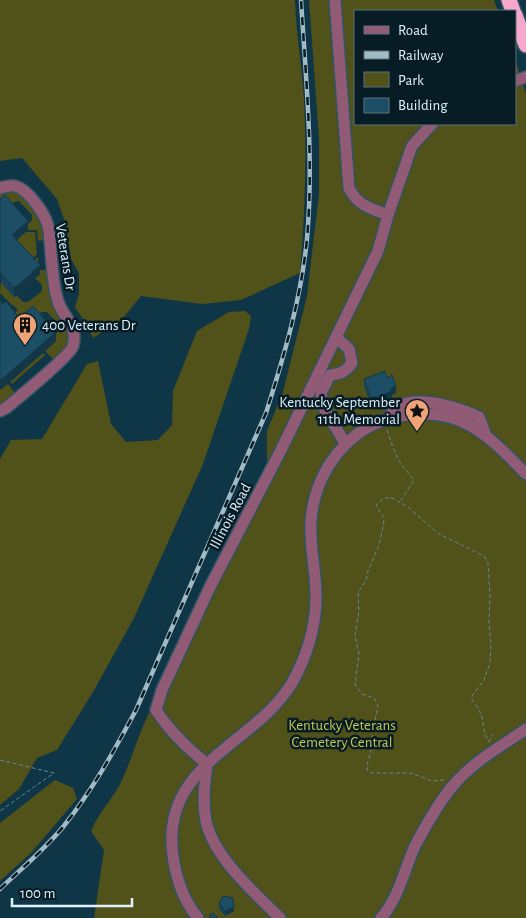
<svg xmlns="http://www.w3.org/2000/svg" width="526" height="918" font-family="'Alegreya Sans',sans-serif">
<rect width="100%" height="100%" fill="#0f3646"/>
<g fill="#51511a">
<path d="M0,0H295C296,33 302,66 304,99C307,157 305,215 300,273L241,300L202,304L141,296L123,318L93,338L88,327L75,307L79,294V273L71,259L66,225L57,199L22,158L0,161Z"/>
<path d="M309,0H494L498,11H355V124H515V60L526,94V918H94L104,850L91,831C99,811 115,797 123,778C132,757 138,736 148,715L267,469V431L283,392L307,296L319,194V139Z"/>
<path d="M11,191L22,196L41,220L45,240L38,241L37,230H28L25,227L32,220V215L19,201C13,201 8,207 0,209V192Z"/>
<path d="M25,232H35L37,254L28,262L12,244Z"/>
<path d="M38,257L39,270H47C49,281 49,294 53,304C56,312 62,317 66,324C75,339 65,350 54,360L45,351L56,341L52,337L59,331L60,326L47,312H42L19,328L13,315L18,310L13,305H12L0,293L1,282L14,297L16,295L23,302H28L42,291V285L35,278L40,274L31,263Z"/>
<path d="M245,311L251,316L249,329L203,464L134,618L93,692L57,750L37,758L19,789L0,805V459L11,440L42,439L87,364L98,361L111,424L126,442L158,440L172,425L173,391L197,331L229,312Z"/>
<path d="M43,353L45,355L12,384L10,382Z"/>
<path d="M8,384L15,393L0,406V390Z"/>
<path d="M55,780L73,788L77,799L31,853L0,881V823Z"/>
</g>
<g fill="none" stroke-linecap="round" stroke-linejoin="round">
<g stroke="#305463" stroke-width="14">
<g id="minor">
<path d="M515,81L526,77"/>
<path d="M0,188C4,187 11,185 15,186C28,189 45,214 48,226C50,231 49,236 50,241C52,260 52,280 57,298C61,317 79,324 73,346C69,357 18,398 6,408L0,411"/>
<path d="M388,215L412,146L432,124"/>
<path d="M337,338L349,349L352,363C346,372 340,374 330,375L321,393L324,408L345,443"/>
<path d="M389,418C392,414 394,408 399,406C420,395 459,408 479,417L485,433"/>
<path d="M198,918C183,900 176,878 173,856C160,763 254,746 292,683C306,658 315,629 316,601C317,574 309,547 311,521C315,471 348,426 399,416C460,405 487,434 526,474"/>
<path d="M280,918C255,893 214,858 206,821C202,802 205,783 207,764C187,748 170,732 156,710L162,690L210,587L280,452L378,251L388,215C371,209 357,205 349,188L335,0"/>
<path d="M381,918C399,898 404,870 415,846C426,825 442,796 459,779C478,759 503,745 526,729"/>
</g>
</g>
<g stroke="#305463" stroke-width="18">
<g id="highway">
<path d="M509,0L513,11"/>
<path d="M515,15L526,45"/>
</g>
</g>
<g stroke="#688795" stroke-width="1" stroke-dasharray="4 2.5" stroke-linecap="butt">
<path d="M387,430L395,453L401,464L414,480L400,502"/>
<path d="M489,742L493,734"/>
<path d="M0,760L54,773L0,811"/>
<path d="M444,780L432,781L411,773H372L367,770V765L371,751L373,729L378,706L374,698L362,694L355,685L359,654L355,635L359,611L358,597L359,591L366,581L368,571L379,545L384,522L383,517L376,505L383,499L390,497L408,507L439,534L484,556L488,563L490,595L489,621L491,646L490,663L484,680L472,696V700C488,718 479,726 489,742"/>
</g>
<use href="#minor" stroke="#915b75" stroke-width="11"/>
<use href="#highway" stroke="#f6a7cc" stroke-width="15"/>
<g stroke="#a0bac6" stroke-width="4.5">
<path id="rail" d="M0,889C21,869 44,850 63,827C92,791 114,751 136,710L266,413C284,356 301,299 307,239C314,160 306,80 301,0"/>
</g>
<use href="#rail" stroke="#071c25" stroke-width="2.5" stroke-dasharray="8" stroke-linecap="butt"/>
</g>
<g fill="#184457">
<path d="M0,199L28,230L17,240L40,274L33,280V282L14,297L1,282Z"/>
<path d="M387,378L396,393L392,395V397L386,400V403L377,405L376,403L371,405L364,386V379Z"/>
<path d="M219,904L234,911L225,916L219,909Z"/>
</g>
<g fill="#143747">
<path d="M28,221V230L12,244V235Z"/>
<path d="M40,265V274L33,280V282L14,297V288Z"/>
<path d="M1,273V282L0,283V274Z"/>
<path d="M56,332V341L0,390V381Z"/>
<path d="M396,386V393L392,395V397L386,400V403L377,405V398L385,394L391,388Z"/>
<path d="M376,396V403L371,405V398Z"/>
<path d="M234,907V911L225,916V911Z"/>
</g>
<g fill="#1c4f65" stroke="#143747">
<path d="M5,195L28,221L12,235L40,265L32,272L33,273L14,288L1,273L0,274V199Z"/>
<path d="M0,300L3,304L6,301L19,318L33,306L56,332L0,381Z"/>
<path d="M385,371L387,378L392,375L396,386L391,388L392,390L385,394L386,396L377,398L376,396L371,398L364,379Z"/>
<path d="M223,896L233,898L234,907L225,911L219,904Z"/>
<path d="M213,913L218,918H211L209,916Z"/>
</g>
<defs>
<g id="building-pin" transform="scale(1.25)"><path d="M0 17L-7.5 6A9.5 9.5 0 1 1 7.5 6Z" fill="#efa377" stroke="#071c25"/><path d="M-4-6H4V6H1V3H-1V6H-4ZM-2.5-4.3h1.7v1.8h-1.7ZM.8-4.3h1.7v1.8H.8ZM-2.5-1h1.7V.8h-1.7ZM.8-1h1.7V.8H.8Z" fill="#111"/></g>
<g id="sight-pin" transform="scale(1.25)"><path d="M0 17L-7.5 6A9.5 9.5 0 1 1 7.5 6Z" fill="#efa377" stroke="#071c25"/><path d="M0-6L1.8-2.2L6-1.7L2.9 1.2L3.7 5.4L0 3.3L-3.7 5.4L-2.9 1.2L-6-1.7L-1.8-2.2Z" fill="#111"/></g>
</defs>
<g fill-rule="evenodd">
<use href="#building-pin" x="25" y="325"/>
<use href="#sight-pin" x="417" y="411"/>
</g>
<g text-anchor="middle" stroke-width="5" stroke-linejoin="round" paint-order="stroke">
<g font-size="15" fill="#def2fd" stroke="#071c25">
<text transform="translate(66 257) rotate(81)" y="5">Veterans Dr</text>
<text transform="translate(230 516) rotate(-62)" y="5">Illinois Road</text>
</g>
<g font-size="15" fill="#def2fd" stroke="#071c25" text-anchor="start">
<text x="42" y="330">400 Veterans Dr</text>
<text x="400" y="407" text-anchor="end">Kentucky September<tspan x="400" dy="17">11th Memorial</tspan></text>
</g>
<g font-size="15" fill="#c5c74e" stroke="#071c25">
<text x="342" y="730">Kentucky Veterans<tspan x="342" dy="17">Cemetery Central</tspan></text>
</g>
</g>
<rect x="354" y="10" width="162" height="115" fill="#071c25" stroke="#5d727b"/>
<rect x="364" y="26" width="25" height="8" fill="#915b75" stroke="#5d727b"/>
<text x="398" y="35" font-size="15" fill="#def2fd">Road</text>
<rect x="364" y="51" width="25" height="8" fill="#a0bac6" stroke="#5d727b"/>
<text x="398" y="60" font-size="15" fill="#def2fd">Railway</text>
<rect x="364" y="72" width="25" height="15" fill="#51511a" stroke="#5d727b"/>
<text x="398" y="85" font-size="15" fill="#def2fd">Park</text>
<rect x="364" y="98" width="25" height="15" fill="#1c4f65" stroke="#5d727b"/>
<text x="398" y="110" font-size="15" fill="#def2fd">Building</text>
<path d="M12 898v8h120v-8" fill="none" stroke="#def2fd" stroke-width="2.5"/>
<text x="20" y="898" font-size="15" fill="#def2fd" stroke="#071c25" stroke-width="4" paint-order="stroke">100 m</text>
</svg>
